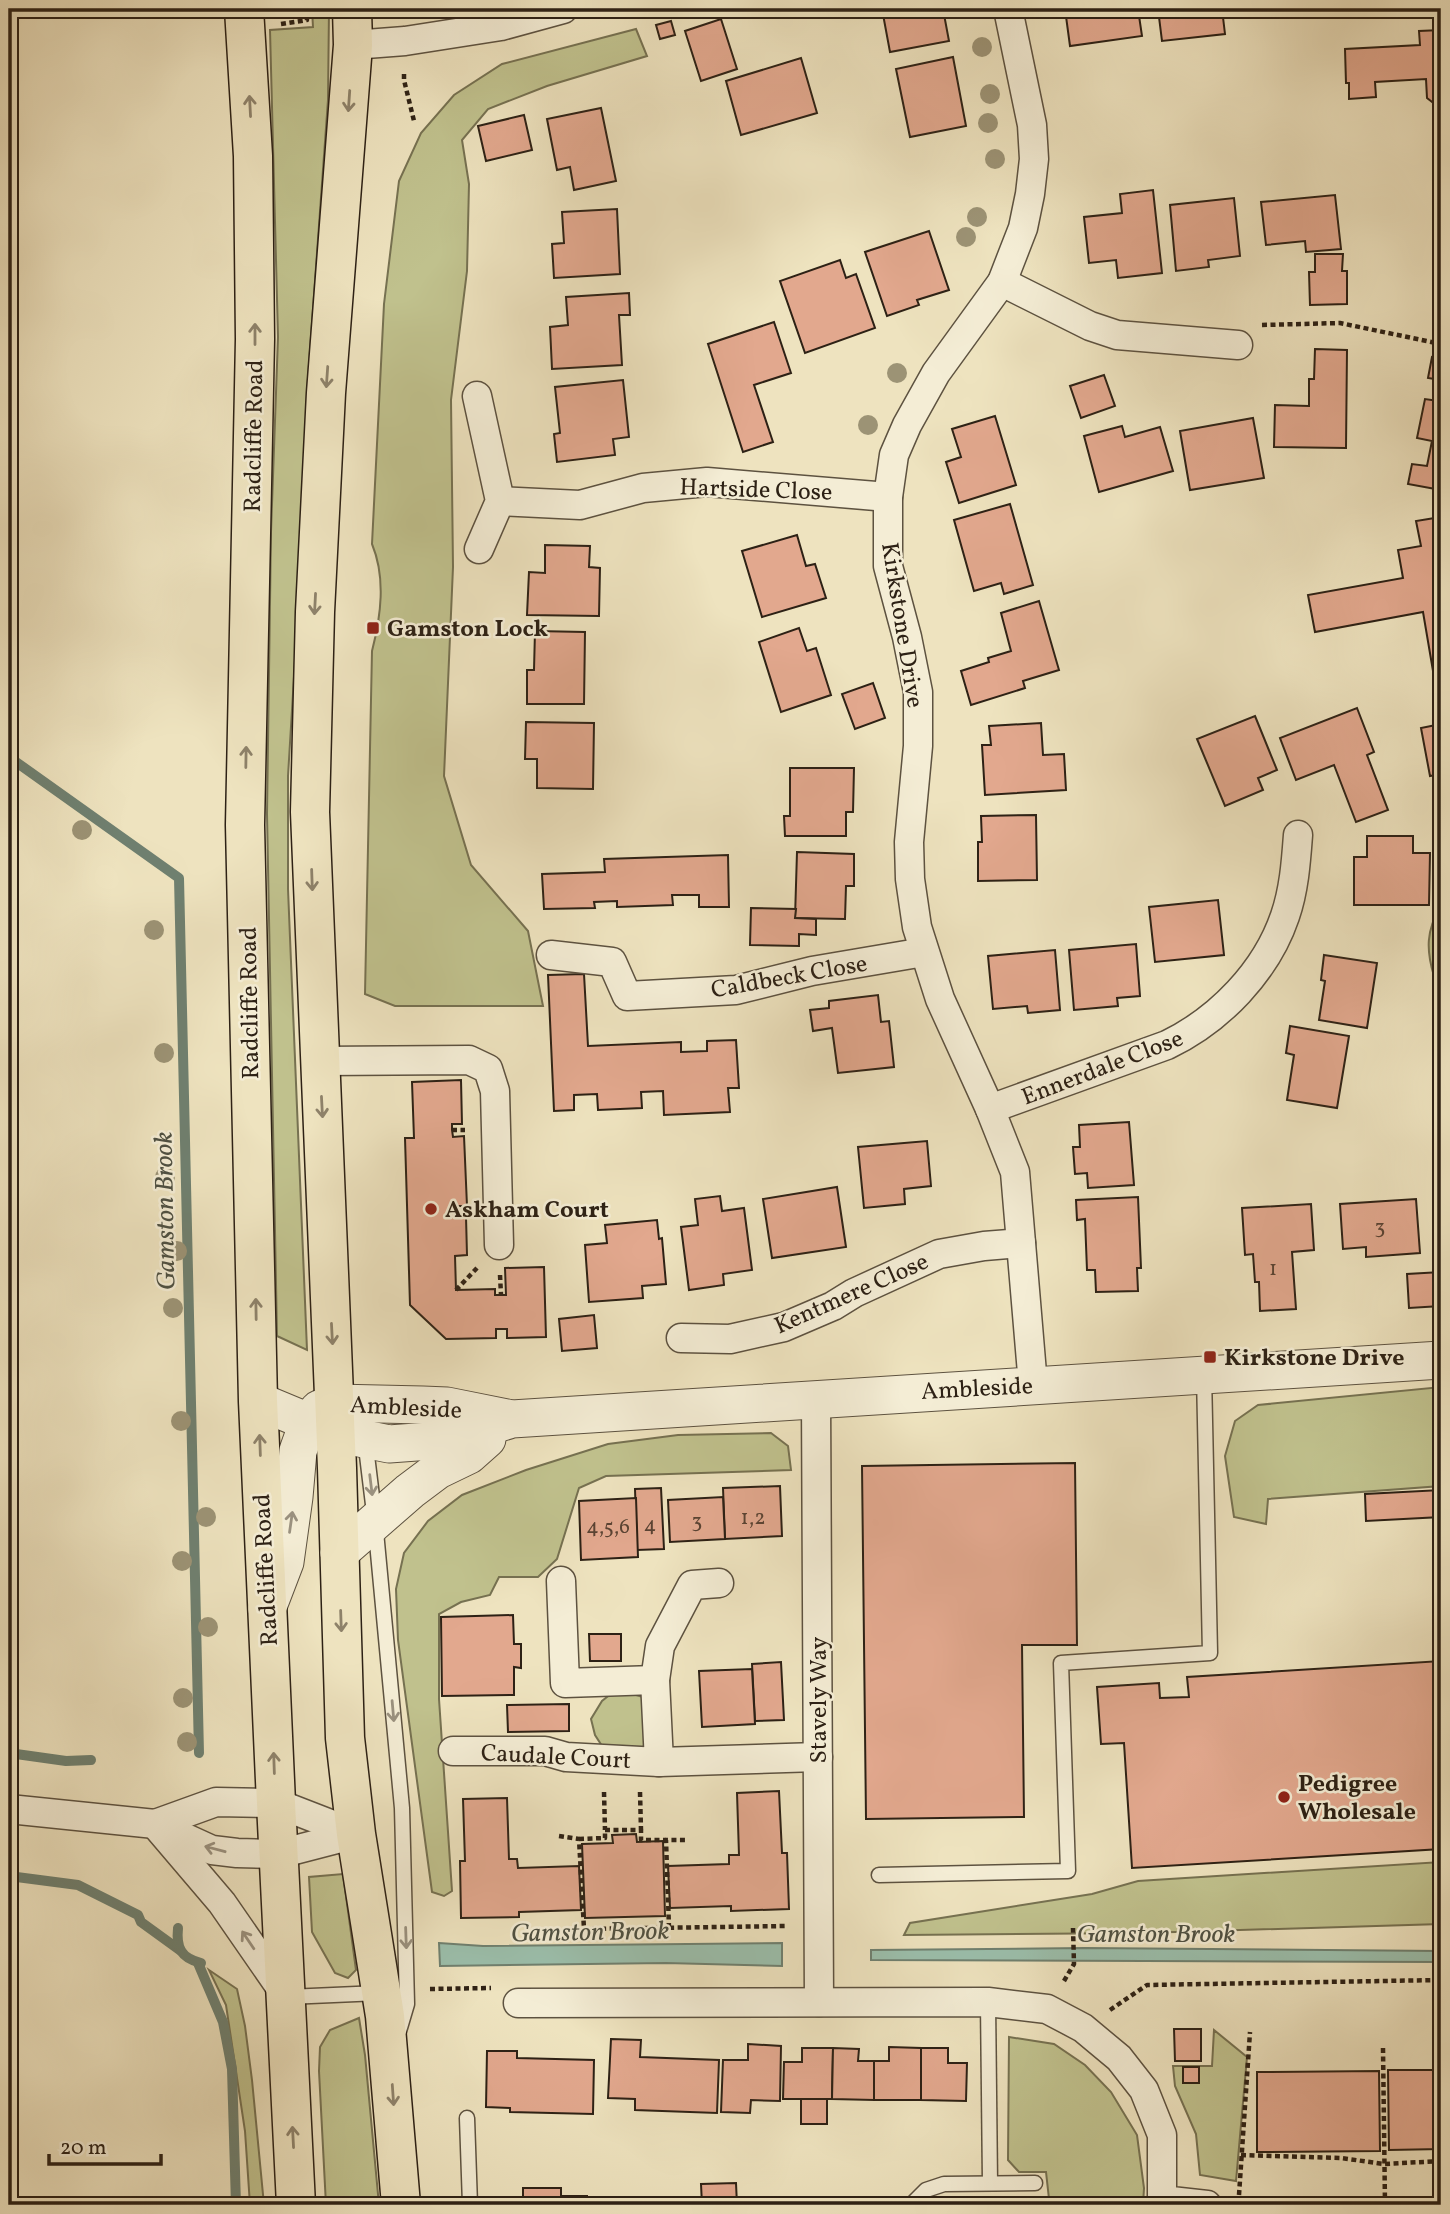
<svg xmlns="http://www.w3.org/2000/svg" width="1450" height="2214" font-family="Vollkorn,serif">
<rect width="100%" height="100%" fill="#eee3bf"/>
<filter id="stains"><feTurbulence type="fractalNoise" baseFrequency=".00286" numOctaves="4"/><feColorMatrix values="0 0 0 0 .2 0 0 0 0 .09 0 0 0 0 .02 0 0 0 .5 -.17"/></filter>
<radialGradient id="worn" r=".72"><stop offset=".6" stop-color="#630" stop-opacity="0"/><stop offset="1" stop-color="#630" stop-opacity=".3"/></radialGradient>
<g fill="#c0c18d" stroke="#767151" stroke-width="2">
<path d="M312,9H329L328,100L307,392L298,611L288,776V889L307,1350L277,1336L267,814L271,532L278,337L270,30L313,27Z"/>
<path d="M636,29L647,56L547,86L488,109L462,140L469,184L467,271L451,400L453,567L444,776L471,865L528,931L543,1006H395L365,994L372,651C381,616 386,578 372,544L384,304L399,181L421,133L454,95L502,64Z"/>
<path d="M1441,906V1034L1436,996V979L1434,976C1426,950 1426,930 1441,906Z"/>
<path d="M1441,1387V1486L1268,1499L1266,1524L1234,1517L1225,1456L1235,1421L1258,1405Z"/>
<path d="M771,1433L788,1446L791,1470L606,1476L579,1488L557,1559L538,1577H499L490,1595L461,1602L439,1614V1699L452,1891L444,1896L432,1892L398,1640L396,1589L404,1553L428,1521L462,1495L526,1470L608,1444L678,1435Z"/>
<path d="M612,1693H629L650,1699L647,1749L606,1752L595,1735L591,1719L602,1701Z"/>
<path d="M1441,1862V1924L1143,1933L904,1935L910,1923L1092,1894L1138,1881Z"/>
<path d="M343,1874L356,1970L348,1978L335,1973L312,1932L309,1877Z"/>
<path d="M209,1970L237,1989L245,2026L252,2080L264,2205H250L245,2131L226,2005Z"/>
<path d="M359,2018L365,2055L379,2205H326L319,2071L320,2047L330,2030Z"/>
<path d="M1214,2030L1247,2057L1236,2181L1200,2175L1196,2134L1175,2086L1173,2066H1212Z"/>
<path d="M1009,2037L1054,2044L1085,2065L1111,2092L1137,2135L1144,2188L1143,2205H965V2201L1049,2199L1046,2172H1019L1008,2160Z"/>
</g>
<g fill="#9bbfac" stroke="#6f8070" stroke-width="2">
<path d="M439,1943L483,1946L782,1943V1966L666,1963L440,1966Z"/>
<path d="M1085,1948L1441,1951V1962L871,1960V1950Z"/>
</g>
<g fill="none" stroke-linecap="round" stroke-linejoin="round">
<g stroke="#6f8070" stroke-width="10">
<path d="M9,757L179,878L199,1753"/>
<path d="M9,1753L66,1761L91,1760"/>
<path d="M9,1876L78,1885L138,1915L141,1922L181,1951"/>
<path d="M178,1928C176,1948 181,1958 201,1963"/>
<path d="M198,1963L223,2022L232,2069L236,2205"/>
</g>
</g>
<g fill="#e2a88e" stroke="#2d2115" stroke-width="2">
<path d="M882,9H943L949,41L890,52Z"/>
<path d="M1065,9H1138L1142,36L1070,46Z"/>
<path d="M1158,9H1222L1225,34L1162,41Z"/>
<path d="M721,19L737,69L701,81L685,31Z"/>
<path d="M671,21L675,35L660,39L656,25Z"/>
<path d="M1441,30V105H1436L1427,98L1426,79L1375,82L1376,97L1349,99V83H1346L1345,49L1420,45L1419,31Z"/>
<path d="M953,57L966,126L910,137L896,69Z"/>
<path d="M801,58L817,113L741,135L726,81Z"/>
<path d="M601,108L616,181L574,190L570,167L557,170L547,119Z"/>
<path d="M524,115L532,150L486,161L478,126Z"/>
<path d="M1153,190L1162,273L1118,278L1116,260L1089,263L1084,217L1122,213L1120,194Z"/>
<path d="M1335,195L1341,249L1306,252L1305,241L1266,245L1261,202Z"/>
<path d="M1234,198L1240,256L1208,260L1209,267L1176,271L1170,205Z"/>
<path d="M617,209L620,274L554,278L552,244L564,243L562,212Z"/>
<path d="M929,231L949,290L917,300L919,305L887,316L865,252Z"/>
<path d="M1315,254H1343L1342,271H1347V304L1310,305L1309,272H1315Z"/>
<path d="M840,260L846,278L856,274L875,328L805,353L780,281Z"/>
<path d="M629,293L630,315H619L622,365L552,369L550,327L568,325L566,297Z"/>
<path d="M774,322L791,373L754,385L773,442L743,452L708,344Z"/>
<path d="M1315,349L1347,350L1346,448L1274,447L1275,405L1309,406V379H1314Z"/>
<path d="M1432,357L1441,359V380L1428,378Z"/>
<path d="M1104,375L1115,406L1081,418L1070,386Z"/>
<path d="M623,380L629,437L613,439L615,455L557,462L554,434L560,433L555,387Z"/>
<path d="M1441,390V490L1408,484L1412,464L1427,466L1432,441L1417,438L1425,399L1439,401Z"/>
<path d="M995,416L1016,485L959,503L946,462L961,457L952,429Z"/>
<path d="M1253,418L1264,478L1190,490L1180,431Z"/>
<path d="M1122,426L1125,437L1160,427L1173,471L1099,492L1084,436Z"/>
<path d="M1010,504L1033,585L1004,594L1001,583L974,591L954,520Z"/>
<path d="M1441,517V718L1423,612L1315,632L1308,595L1403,578L1398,550L1421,546L1416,521Z"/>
<path d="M797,535L806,566L815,564L826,598L762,617L742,551Z"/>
<path d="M545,545L590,546L589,567L600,568L599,616L527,615L529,572L545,573Z"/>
<path d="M1039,601L1059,670L1023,681L1025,688L971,705L961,671L989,662L988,658L1011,651L1001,613Z"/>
<path d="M799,628L807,651L816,648L831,695L781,712L759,642Z"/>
<path d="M535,631L585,632L584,704H527V670H534Z"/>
<path d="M873,683L885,718L855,729L842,694Z"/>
<path d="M1357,708L1374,752L1367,755L1388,810L1356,822L1334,765L1296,780L1280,738Z"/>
<path d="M1255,716L1277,770L1258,778L1263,790L1225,806L1197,739Z"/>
<path d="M526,722L594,723L593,789L537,788V759H525Z"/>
<path d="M1041,723L1043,755L1064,754L1066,790L985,795L982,745H991L989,726Z"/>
<path d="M1441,724V774L1430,776L1421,728Z"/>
<path d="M790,768H854L853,812H846V836H785L784,816H790Z"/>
<path d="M1036,815L1037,880L978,881V842H982L981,816Z"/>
<path d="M1367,836H1413V853H1430L1429,905H1354V857H1367Z"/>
<path d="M797,852L854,854V886H846L845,919L795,918Z"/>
<path d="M728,855L729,907H699V895H672L673,905L617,907V901L594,902L595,908L544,909L542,874L605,872L604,859Z"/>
<path d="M1218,900L1224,955L1155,962L1149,907Z"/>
<path d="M751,908L796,909L795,918L816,919V935L799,934V946L750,945Z"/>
<path d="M1136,944L1140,996L1117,998L1118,1006L1074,1010L1069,950Z"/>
<path d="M1055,950L1060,1010L1028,1013L1027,1006L993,1009L988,956Z"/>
<path d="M1324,955L1377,963L1367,1028L1319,1020L1325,981L1321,980Z"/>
<path d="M584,974L588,1046L681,1042V1052L707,1051V1041L736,1040L739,1088H728L730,1112L664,1115L663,1091L641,1092L642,1108L598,1110L597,1094L574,1095V1110L554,1111L548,975Z"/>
<path d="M878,995L881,1022L889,1021L894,1067L838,1073L832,1028L813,1031L810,1010L829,1008V1001Z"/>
<path d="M1290,1026L1349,1036L1337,1108L1287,1100L1294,1055L1286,1053Z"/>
<path d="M461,1080L462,1124H452V1130L453,1137L464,1136L467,1206H454L455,1217H466L467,1255L455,1256L456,1290L495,1289V1295H506L505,1268L544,1267L546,1337L507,1338V1329H496V1338L446,1339L410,1305L405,1138H414L412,1082Z"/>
<path d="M1129,1122L1134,1185L1088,1188L1087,1173L1075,1174L1073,1147H1080L1079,1125Z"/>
<path d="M927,1141L931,1186L904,1189L905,1204L864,1208L858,1147Z"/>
<path d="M837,1187L846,1247L772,1258L763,1199Z"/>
<path d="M720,1196L722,1211L744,1208L752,1270L723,1274L724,1285L689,1290L681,1227L698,1225L695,1199Z"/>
<path d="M1138,1197L1141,1268H1137L1138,1291L1096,1292L1095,1270H1087L1085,1219L1077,1220L1076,1200Z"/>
<path d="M1416,1199L1420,1253L1366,1257V1247L1343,1249L1340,1204Z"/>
<path d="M1311,1204L1314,1250L1292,1252L1296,1309L1260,1311L1259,1282H1255L1253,1254L1245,1255L1242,1208Z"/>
<path d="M657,1220L659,1239L662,1238L666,1284L642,1286L643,1298L589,1302L585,1245L607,1243L605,1225Z"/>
<path d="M1441,1272V1306L1409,1308L1407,1274Z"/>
<path d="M594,1315L597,1348L562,1351L559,1319Z"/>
<path d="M1075,1463L1077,1645H1022L1024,1817L866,1819L862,1466Z"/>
<path d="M780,1486L782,1536L725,1539L723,1488Z"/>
<path d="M661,1488L664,1549L637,1550L635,1489Z"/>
<path d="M1441,1490V1517L1366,1521L1365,1494Z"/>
<path d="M723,1497L725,1539L670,1542L668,1500Z"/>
<path d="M636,1498L638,1557L581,1560L579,1501Z"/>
<path d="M513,1615L514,1644H521V1668L514,1667V1695L442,1696L441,1617Z"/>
<path d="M589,1634H621V1661H590Z"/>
<path d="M1441,1661V1849L1132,1868L1124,1743L1101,1744L1097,1687L1159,1683L1160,1698L1189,1697L1187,1677Z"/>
<path d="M781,1662L784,1720L755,1721L752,1664Z"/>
<path d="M752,1669L755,1724L702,1727L699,1671Z"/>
<path d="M569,1704V1731L508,1732L507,1705Z"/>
<path d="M779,1791L782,1853H787L789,1909L731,1911V1906L670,1908L668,1866L729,1864V1855H739L737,1793Z"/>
<path d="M507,1798L509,1859H517L518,1868L579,1866L581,1910L519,1912V1917L461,1918L460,1861H465L463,1799Z"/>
<path d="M636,1834L637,1842L663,1841L665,1916L585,1918L582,1844L613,1843L612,1835Z"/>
<path d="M1174,2029H1201V2061H1175Z"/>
<path d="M611,2039L641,2040L640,2057L719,2060L717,2113L635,2110V2099L608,2098Z"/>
<path d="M748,2044L781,2046L780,2101L751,2100L750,2113L721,2112L723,2060H748Z"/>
<path d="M889,2047L921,2048V2100H874V2061H889Z"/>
<path d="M802,2048H833L832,2099H783L784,2062H802Z"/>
<path d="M833,2048L859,2049L858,2061H874V2100L832,2099Z"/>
<path d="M921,2048H948V2063H967L966,2101L921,2100Z"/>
<path d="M487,2051H517V2058L594,2060L593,2114L510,2112V2108L486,2107Z"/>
<rect x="1183" y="2067" width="16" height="16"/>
<path d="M1388,2070H1441V2149L1389,2150Z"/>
<path d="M1379,2071L1380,2151L1257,2152V2072Z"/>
<rect x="801" y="2099" width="26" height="25"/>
<path d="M736,2183L737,2205H702L701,2184Z"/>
<path d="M523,2188H561V2196H587V2205H523Z"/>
</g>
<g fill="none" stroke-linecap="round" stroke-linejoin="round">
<g stroke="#5d5240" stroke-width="17">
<g id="service">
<path d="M365,1439L375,1521L402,1808L407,2004L399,2031"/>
<path d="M879,1875L1068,1871L1061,1663L1210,1653L1204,1375"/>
<path d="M288,1997L379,1993"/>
<path d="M988,2002L990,2183"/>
<path d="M467,2118L470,2205"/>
<path d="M911,2205L926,2190L944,2184L1035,2183"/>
</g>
</g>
<g stroke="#5d5240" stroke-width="31">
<g id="minor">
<path d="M1008,9L1032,125L1034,159L1030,194L1023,228L1002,282L936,373L907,425L894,455L888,497V566L907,637L918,692V746L909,842L910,879L917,927L940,999L990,1109L1015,1172L1033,1385"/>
<path d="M353,45L405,41L501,26L563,9"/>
<path d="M1002,282L1090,326L1117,335L1238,345"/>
<path d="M477,396L500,501L479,549"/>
<path d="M500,501L580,505L643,488L707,482L888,497"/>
<path d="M551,955L612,962L627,996L736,990L812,971L924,952"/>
<path d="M320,1061L469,1060L488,1069L495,1091L499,1245"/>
<path d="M990,1109L1167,1045C1219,1020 1266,972 1285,916C1294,890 1296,862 1298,835"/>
<path d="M681,1338L730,1339L784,1327L833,1306L854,1293L939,1254L984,1246L1021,1243"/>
<path d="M816,1398L819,2002"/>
<path d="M561,1581L565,1683L655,1680"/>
<path d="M453,1751H545L566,1757L659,1762L655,1680L660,1646L692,1585L719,1583"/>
<path d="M659,1762L818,1757"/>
<path d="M9,1809L155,1824L212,1850L237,1853L279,1854L356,1834"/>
<path d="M155,1824L216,1802L276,1803L356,1834"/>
<path d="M159,1829L222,1903L285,1994"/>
<path d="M518,2003L988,2002L1047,2009L1083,2028L1119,2058L1144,2090L1162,2135V2200L1207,2205"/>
</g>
</g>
<g stroke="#5d5240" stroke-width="39">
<g id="tertiary">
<path d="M258,1401L335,1433L389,1444L444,1440L512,1419L1441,1360"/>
<path d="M339,1553L410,1491L438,1470L469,1455L487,1439"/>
<path d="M267,1609L285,1562L294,1497L298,1451L308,1423L319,1409L335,1403L423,1405L447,1406L507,1418"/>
</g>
</g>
<g stroke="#2d2115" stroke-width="41">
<g id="trunk">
<path d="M244,9L253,156L255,339L245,825L258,1401L276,1803L296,2205"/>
<path d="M352,9L353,45L326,393L315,612L310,812L337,1468L345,1738L356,1834L385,2016L401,2205"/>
</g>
</g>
<g stroke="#2d2115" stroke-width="4.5" stroke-dasharray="5 3.5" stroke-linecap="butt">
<path d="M281,24L307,20L306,9"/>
<path d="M404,74V80L414,121"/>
<path d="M1262,325L1340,323L1441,344"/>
<path d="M452,1130H465"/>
<path d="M455,1212L466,1211"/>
<path d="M500,1275L501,1295"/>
<path d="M456,1290L477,1268"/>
<path d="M604,1792L605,1830"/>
<path d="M640,1792L641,1830"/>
<path d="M559,1836L579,1839L584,1929L787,1926"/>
<path d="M579,1839L605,1838V1830H641V1840H666"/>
<path d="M669,1928L666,1840H688"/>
<path d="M1064,1981L1074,1964L1073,1928"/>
<path d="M430,1989L491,1988"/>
<path d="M1110,2010L1147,1985L1441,1980"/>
<path d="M1383,2048L1385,2205"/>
<path d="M1241,2155L1341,2158L1384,2164L1441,2161"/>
<path d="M1239,2195L1250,2032"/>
</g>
<use href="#service" stroke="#f4edd5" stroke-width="14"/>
<use href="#minor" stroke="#f4edd5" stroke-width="28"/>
<use href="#tertiary" stroke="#f4edd5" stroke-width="37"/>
<use href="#trunk" stroke="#eee3bf" stroke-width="38"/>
</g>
<g fill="#9c9375">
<circle cx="982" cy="47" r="10"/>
<circle cx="990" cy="94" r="10"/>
<circle cx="988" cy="123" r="10"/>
<circle cx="995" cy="159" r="10"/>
<circle cx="977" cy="217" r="10"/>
<circle cx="966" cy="237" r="10"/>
<circle cx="897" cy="373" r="10"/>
<circle cx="868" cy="425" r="10"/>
<circle cx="82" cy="830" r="10"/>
<circle cx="154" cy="930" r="10"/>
<circle cx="164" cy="1053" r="10"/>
<circle cx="165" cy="1177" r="10"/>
<circle cx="177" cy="1251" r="10"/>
<circle cx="173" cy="1308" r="10"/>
<circle cx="181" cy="1421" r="10"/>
<circle cx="206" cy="1517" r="10"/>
<circle cx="182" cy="1561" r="10"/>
<circle cx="208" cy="1627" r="10"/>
<circle cx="183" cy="1698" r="10"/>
<circle cx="187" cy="1742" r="10"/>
</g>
<defs><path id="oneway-shaft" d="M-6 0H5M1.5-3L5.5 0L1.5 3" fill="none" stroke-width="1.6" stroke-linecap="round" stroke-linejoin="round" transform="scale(1.75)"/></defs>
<g stroke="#8e826a">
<use href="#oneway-shaft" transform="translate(349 101) rotate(94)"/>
<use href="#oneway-shaft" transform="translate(250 106) rotate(-93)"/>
<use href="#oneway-shaft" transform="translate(255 334) rotate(-90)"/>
<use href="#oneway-shaft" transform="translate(327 377) rotate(94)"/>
<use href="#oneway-shaft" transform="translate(315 604) rotate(93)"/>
<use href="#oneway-shaft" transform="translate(246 757) rotate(-89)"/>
<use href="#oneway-shaft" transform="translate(312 880) rotate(88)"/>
<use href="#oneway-shaft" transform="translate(322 1107) rotate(87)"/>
<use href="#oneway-shaft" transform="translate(256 1309) rotate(-91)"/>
<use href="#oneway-shaft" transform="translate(332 1334) rotate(87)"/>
<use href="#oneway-shaft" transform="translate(260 1445) rotate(-92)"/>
<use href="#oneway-shaft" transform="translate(341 1621) rotate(88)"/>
<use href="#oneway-shaft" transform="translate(274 1763) rotate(-92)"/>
<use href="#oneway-shaft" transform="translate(393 2095) rotate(86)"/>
<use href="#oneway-shaft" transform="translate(293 2137) rotate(-93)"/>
</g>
<g stroke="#9a917f">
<use href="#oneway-shaft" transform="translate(371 1485) rotate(83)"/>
<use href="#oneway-shaft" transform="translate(291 1522) rotate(-82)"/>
<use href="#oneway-shaft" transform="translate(393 1711) rotate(85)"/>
<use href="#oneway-shaft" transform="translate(215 1849) rotate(-165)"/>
<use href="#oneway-shaft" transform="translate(406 1938) rotate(88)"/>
<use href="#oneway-shaft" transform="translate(248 1940) rotate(-124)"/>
</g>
<g fill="#8f2418" stroke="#f4edd5" stroke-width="2.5">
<rect x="366" y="621" width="14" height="14" rx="3.5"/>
<circle cx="431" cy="1209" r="7"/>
<rect x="1203" y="1350" width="14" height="14" rx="3.5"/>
<circle cx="1284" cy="1797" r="7"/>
</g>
<g text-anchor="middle" stroke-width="5" stroke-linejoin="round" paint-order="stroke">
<g font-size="21" fill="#5a4333">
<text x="1380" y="1233">3</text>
<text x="1273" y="1275">1</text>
<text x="753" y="1524">1,2</text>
<text x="697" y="1527">3</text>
<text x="650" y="1531">4</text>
<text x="608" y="1533">4,5,6</text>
</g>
<g font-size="24" fill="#2d2115" stroke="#f4edd5">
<text transform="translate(253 436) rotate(-89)" y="8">Radcliffe Road</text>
<text transform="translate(756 489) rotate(2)" y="8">Hartside Close</text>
<text transform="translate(903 625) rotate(81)" y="8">Kirkstone Drive</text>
<text transform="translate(789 976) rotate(-10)" y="8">Caldbeck Close</text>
<text transform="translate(249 1003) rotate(-91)" y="8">Radcliffe Road</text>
<text transform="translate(1102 1067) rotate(-21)" y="8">Ennerdale Close</text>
<text transform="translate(851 1293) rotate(-24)" y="8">Kentmere Close</text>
<text transform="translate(977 1388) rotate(-3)" y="8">Ambleside</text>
<text transform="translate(406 1407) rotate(3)" y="8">Ambleside</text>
<text transform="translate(265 1570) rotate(-93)" y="8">Radcliffe Road</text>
<text transform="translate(818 1700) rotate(-90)" y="8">Stavely Way</text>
<text transform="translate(556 1756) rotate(3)" y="8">Caudale Court</text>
</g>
<g font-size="24" font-weight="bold" fill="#2d2115" stroke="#f4edd5" text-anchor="start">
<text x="387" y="636">Gamston Lock</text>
<text x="445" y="1217">Askham Court</text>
<text x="1224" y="1365">Kirkstone Drive</text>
<text x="1298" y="1791">Pedigree<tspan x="1298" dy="28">Wholesale</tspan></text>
</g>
<g font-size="26" font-style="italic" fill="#4e5042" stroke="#f4edd5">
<text transform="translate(164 1211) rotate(-91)" y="9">Gamston Brook</text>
<text transform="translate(590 1931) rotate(-1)" y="9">Gamston Brook</text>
<text x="1156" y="1942">Gamston Brook</text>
</g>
</g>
<rect width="1450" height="2214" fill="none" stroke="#eee3bf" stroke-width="35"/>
<rect x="10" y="10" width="1429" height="2193" fill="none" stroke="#2d2115" stroke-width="3.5"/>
<rect x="18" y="18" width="1415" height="2179" fill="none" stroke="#2d2115" stroke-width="2"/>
<path d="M49 2154v10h112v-10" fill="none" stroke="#2d2115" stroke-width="3.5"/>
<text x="60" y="2154" font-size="21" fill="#2d2115" stroke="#f4edd5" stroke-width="5" paint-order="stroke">20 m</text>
<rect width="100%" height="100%" filter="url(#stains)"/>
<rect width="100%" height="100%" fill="url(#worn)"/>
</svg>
